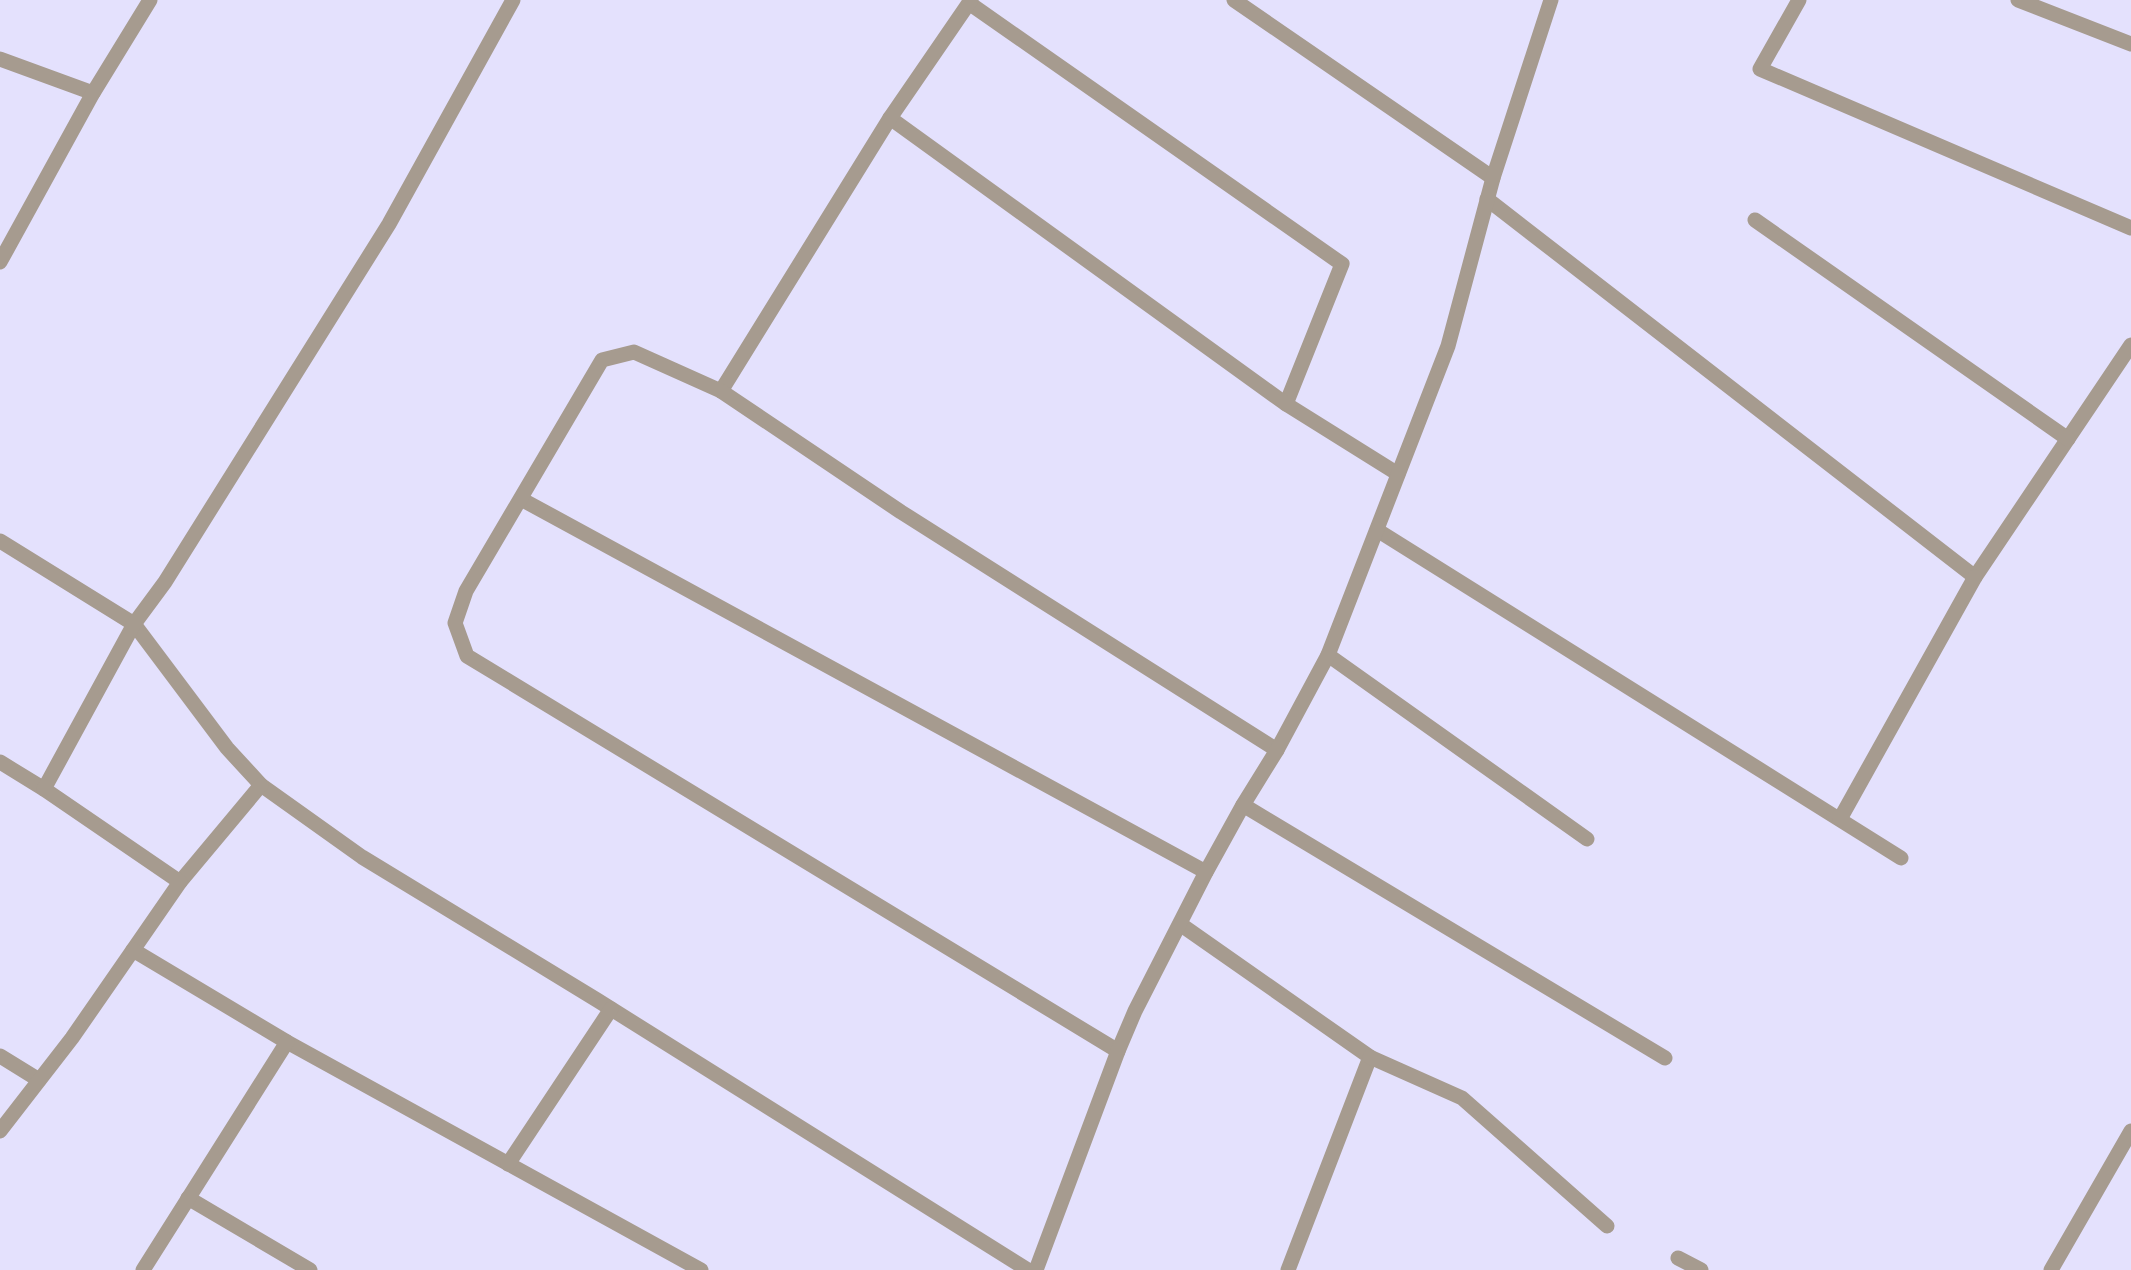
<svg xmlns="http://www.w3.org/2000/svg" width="2131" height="1270" font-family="Signika,sans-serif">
<rect width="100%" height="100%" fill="#e4e1fd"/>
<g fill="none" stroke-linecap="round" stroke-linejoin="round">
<g stroke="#a69b8f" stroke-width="15">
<path d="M1234,0L1493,178"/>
<path d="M1799,0L1760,69L2131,228"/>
<path d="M2018,0L2131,44"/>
<path d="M969,3L1342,264L1286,404"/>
<path d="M0,59L93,93"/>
<path d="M890,118L1286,404L1398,474"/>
<path d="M1487,199L1975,577L2131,345"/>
<path d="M1755,220L2068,439"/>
<path d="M0,262L93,93L150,0"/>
<path d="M721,391L890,118L971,0"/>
<path d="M521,499L1206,872"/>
<path d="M1377,530L1901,858"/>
<path d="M0,541L134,624L227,748L261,785L362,857L597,1000L1028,1270"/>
<path d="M1328,655L1587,839"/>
<path d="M0,762L44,789"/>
<path d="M1243,805L1665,1058"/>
<path d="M1840,819L1975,577"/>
<path d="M180,882L261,785"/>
<path d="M1180,924L1370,1057L1288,1270"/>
<path d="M133,950L180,882L44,789L134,624L165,582L389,224L513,0"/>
<path d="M1118,1051L467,656L455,623L466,591L602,360L634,352L721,391L901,512L1277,750"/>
<path d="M0,1056L39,1080"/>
<path d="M1370,1057L1462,1098L1607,1226"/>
<path d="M0,1131L72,1038L133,950L287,1042L701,1270"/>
<path d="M508,1164L611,1009"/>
<path d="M188,1198L310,1270"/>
<path d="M1678,1258L1701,1270"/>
<path d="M143,1270L287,1042"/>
<path d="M1036,1270L1118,1051L1135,1011L1206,872L1243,805L1277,750L1328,655L1448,346L1493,178L1551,0"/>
<path d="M2051,1270L2131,1131"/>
</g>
</g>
</svg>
